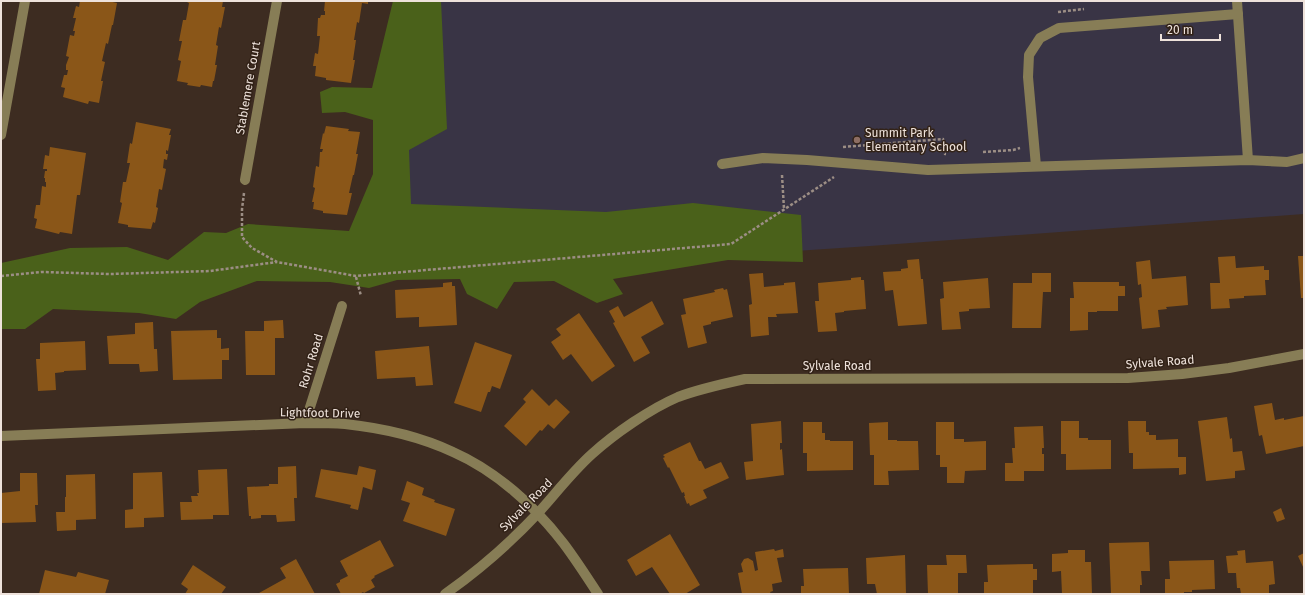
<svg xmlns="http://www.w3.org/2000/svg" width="1305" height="595" font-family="'Fira Sans',sans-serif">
<rect width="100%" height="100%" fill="#3d2c21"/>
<path fill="#393445" d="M433,1H1304V214L870,246L373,279Z"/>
<path fill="#4a611a" d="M393,1H441L447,129L409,150L411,204L606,212L693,203L801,215L803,262L728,260L613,279L623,294L597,303L554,281L514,282L497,309L467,294L460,279L397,280L369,288L330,282L257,281L200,302L176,319L139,313L53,309L25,329H1V263L70,248L127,247L168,260L204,232L226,233L248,224L349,231L373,174V120L345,112L322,113L320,92L332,87L372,88Z"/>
<g fill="#8a5618">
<path d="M80,1H108L117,3L113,25H112L108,44L106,43L102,61L105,62L101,81H103L99,103L89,101L88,104L63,97L65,88L61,87L64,75H67L68,70H66V65L69,57L66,56L70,35L74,36L75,31H73L76,18H73L76,6L79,7Z"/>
<path d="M187,1H223L222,7H225L221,28L219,27L216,45L218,46L215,65H217L214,81H213L212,87L201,85L200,87L187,85L188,83L177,81L181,61L178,60L182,41H179L183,20H186L189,3L187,2Z"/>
<path d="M325,1H368V4L362,3L359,23L357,22L354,40H356L353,60H355L351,83L326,80V78L315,76L316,66H313L315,53L318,54L320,36H317L318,18H320L321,15H325V11H324Z"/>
<path d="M136,122L171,129L169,135H171L168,151L166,150V154H168L167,160L164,159L163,168L166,169L162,190L159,189L156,207L158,208L155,223L153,222L151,229L128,227V225L118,223L122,203L120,202L123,182H126L130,163H127L130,143L132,144Z"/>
<path d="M326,126L349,129L348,131L360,132L356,154H358L354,175H353L349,193H352L347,215L323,213V211L313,209L314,202H312L315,188L313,187L316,166L319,167L320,152H322L323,149H320L323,133L324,134Z"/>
<path d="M50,147L86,153L80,195H77L72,234L60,232L59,234L35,228L37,219L34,218L36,205H40L42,186L46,187V182H45V178H44L45,171H47V169H43L45,155L49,156Z"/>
<path d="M1235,256L1236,268L1264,266V270H1269V280H1265L1266,295L1244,296V298L1229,299L1230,308L1211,309L1210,283H1220L1218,257Z"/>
<path d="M1298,256H1304V298H1301Z"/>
<path d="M919,259L921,279H923L927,324L898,326L893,290L885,291L883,272L901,271V269L908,268L907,260Z"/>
<path d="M1150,260L1152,279L1186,276L1188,305L1166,307L1167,309L1158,310L1160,327L1142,329L1139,298L1142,297L1141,284L1138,285L1136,262Z"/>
<path d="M763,273L764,287L784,285V283L795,282L798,313L776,314L777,317H768L769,335L751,337L749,305L752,304L749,274Z"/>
<path d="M1032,273H1051V292H1043L1041,328H1012L1013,283H1032Z"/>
<path d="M861,277V280H864L866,309L844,311V312L835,313L837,331L818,332L815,301H819L818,283L851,280V278Z"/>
<path d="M988,278L990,308L969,309V311L959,312L961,329L942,330L940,299L944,298L943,282Z"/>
<path d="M452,282V286H455L457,325L419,327V317L396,318L395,290L443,287V283Z"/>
<path d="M1073,282H1119V286H1125V296H1118V311H1097V312H1088V330L1070,331V298H1074Z"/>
<path d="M723,288L724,290L727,289L733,317L711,322V324L703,326L707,343L688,348L681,315L686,314L683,299L715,292L714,290Z"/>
<path d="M652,301L664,324L641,337L650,353L634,362L613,323L615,322L609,311L618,306L624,317Z"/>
<path d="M579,313L615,366L592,382L571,354L563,360L551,342L561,335L556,329Z"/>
<path d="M283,320L284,338H275V375H246L245,331H264V321Z"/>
<path d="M153,322L154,349H157L158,371L140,372L139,364H109L107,336L135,334V323Z"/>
<path d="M217,330V338H221V349L229,348V360H222V379L173,380L171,331Z"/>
<path d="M85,341L86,370L64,371V372L55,373L56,390L38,391L36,359H40V343Z"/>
<path d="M475,342L512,355L500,389L492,386L490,392H488L481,412L454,403Z"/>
<path d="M429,346L433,385L416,386L415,377L377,379L375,351Z"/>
<path d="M532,389L549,406L556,399L570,412L554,429L548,424L542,431L540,430L526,446L504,426L526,402L523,399Z"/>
<path d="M1272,403L1275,420L1284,418V420L1304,416V446L1266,454L1262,435L1259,436L1254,406Z"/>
<path d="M1227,417L1230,439L1232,438L1233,452L1242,451L1245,470L1235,471V478L1206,481L1198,421Z"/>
<path d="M781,421L782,443H780V450L782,449L784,475L746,480L744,462L753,461L751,424Z"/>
<path d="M1061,421H1079V438H1088V440H1111V469L1066,470V454H1061Z"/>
<path d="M1128,421H1146V432H1149V435H1156V440L1178,439V457H1186V474L1179,475V468L1133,469V453H1129Z"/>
<path d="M803,422H822V433H825V440H830V441H853V470L807,471V453H803Z"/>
<path d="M888,422V440H897V441H918L919,470L888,471L889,485H874V455H870L869,423Z"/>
<path d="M936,422H954V439H964V442L986,441V470L965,471L964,483H947V467H940V455H936Z"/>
<path d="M1043,426L1044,448H1042V454H1044V471H1024V481H1005V463H1013L1012,448H1015L1014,427Z"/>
<path d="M690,442L699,461H701L705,469L721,462L729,478L703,490L707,498L690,506L689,503L687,504L684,496H685L684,492L682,493L669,467L668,468L663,458L665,457L663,455Z"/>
<path d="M296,466L297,498H294L295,521L277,522L276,515H261V518L251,519V516H249L247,487L269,486V484H278V467Z"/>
<path d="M359,466L376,470L372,490L363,487L358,510L350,508L351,505L315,497L321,469L357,475Z"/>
<path d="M227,469L229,515H213V519L181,520L180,502H192L191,496H198L197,493H199L198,470Z"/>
<path d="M162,472L164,517L144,518V527L125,528V510L133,509V473Z"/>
<path d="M20,473H37L38,505H35L36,522L1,523V493L20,491Z"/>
<path d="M95,474L96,519L76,520V530L57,531L56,512H65V497H66V475Z"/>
<path d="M407,481L424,488L422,495L435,500L434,502L455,509L446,536L403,521L410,503L401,500Z"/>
<path d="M1281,508L1285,519L1277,522L1273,512Z"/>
<path d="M670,534L700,585L685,594H670L652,567L636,576L627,560Z"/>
<path d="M380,540L394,566L374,576L375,577L371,580L375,587L364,593L363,592L360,594H341L336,584L340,582V580L348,576L340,561Z"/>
<path d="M1149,542L1150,571H1141L1142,585H1140V594H1111L1109,543Z"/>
<path d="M774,549L775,551L783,549L784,557L777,558L782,582L772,584L773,591L770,592L771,594H742L738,573L743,572L741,564L744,559L748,558L753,561L755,571L758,570L755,552Z"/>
<path d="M1068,550H1085V562H1091L1092,594H1062L1061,571L1052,572V554L1068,553Z"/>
<path d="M1245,550L1246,563L1273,561L1275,584L1269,585V594H1241L1240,588H1237L1236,573H1228L1226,556L1238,555L1237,551Z"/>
<path d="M1304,553V569L1298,556Z"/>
<path d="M905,555L906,594H877L875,584H867L866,558Z"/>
<path d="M946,555H966L967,573H958V594H928L927,565H947Z"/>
<path d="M296,559L315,594H260L259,593L286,578L280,568Z"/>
<path d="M1214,560L1215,589L1192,590V592H1184V594H1165V579H1170L1169,561Z"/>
<path d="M1033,564V569H1037V580H1033V593L984,594V582H988L987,565Z"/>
<path d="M193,565L226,587L221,594H185L188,589L181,584Z"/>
<path d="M848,568L849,594H801V586H804L803,569Z"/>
<path d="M45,570L76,577L78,572L109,580L105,594H39Z"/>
</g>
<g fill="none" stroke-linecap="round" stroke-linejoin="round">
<g stroke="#9c8e85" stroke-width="2.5" stroke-dasharray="3 2" stroke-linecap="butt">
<path d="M1058,12L1084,9"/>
<path d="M843,147L943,139L945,154H946"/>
<path d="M983,152L1013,150L1020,148"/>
<path d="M782,175L784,209"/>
<path d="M244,193L242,209V237L252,248L277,262L356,276L731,244L834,177"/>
<path d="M1,276L42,272L110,274L210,271L277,262"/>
<path d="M356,277L361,296"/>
</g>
<g stroke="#877d56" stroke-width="10">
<path d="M1237,1L1248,160"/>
<path d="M1,135L25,1"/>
<path d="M722,164L763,158L807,160L928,170L1248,160L1287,162L1304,158"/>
<path d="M1036,166L1028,77L1029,55L1040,38L1059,28L1238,14"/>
<path d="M245,180L277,1"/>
<path d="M305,423L342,306"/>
<path d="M1,436L305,423C318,423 332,423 345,424C382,428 419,436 453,452C496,471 535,506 564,544C576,560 587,577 598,594"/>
<path d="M445,594C479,570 511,542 539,512C556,493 573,471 592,454C614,434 650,409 678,397C699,389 722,384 745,379L1128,378L1182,374L1229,368L1304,354"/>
</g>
</g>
<circle fill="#8d6e63" stroke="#322217" stroke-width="1.5" cx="857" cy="140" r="4"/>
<g text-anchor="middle" stroke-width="3" stroke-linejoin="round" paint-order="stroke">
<g font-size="12" fill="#eee2db" stroke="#322217">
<text transform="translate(248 88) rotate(-80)" y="4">Stablemere Court</text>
<text transform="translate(311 361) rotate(-73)" y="4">Rohr Road</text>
<text transform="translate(1160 362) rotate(-4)" y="4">Sylvale Road</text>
<text x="837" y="370">Sylvale Road</text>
<text transform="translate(320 413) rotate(1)" y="4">Lightfoot Drive</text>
<text transform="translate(526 505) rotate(-45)" y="4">Sylvale Road</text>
</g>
<g font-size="12" fill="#eee2db" stroke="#322217" text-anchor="start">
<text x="865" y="137">Summit Park<tspan x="865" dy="14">Elementary School</tspan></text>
</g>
</g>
<rect width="1305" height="595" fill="none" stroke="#eee2db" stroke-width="4"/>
<path d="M1161 34v6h59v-6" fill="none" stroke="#eee2db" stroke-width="2"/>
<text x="1167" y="34" font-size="12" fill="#eee2db" stroke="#322217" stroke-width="3" paint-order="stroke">20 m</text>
</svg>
